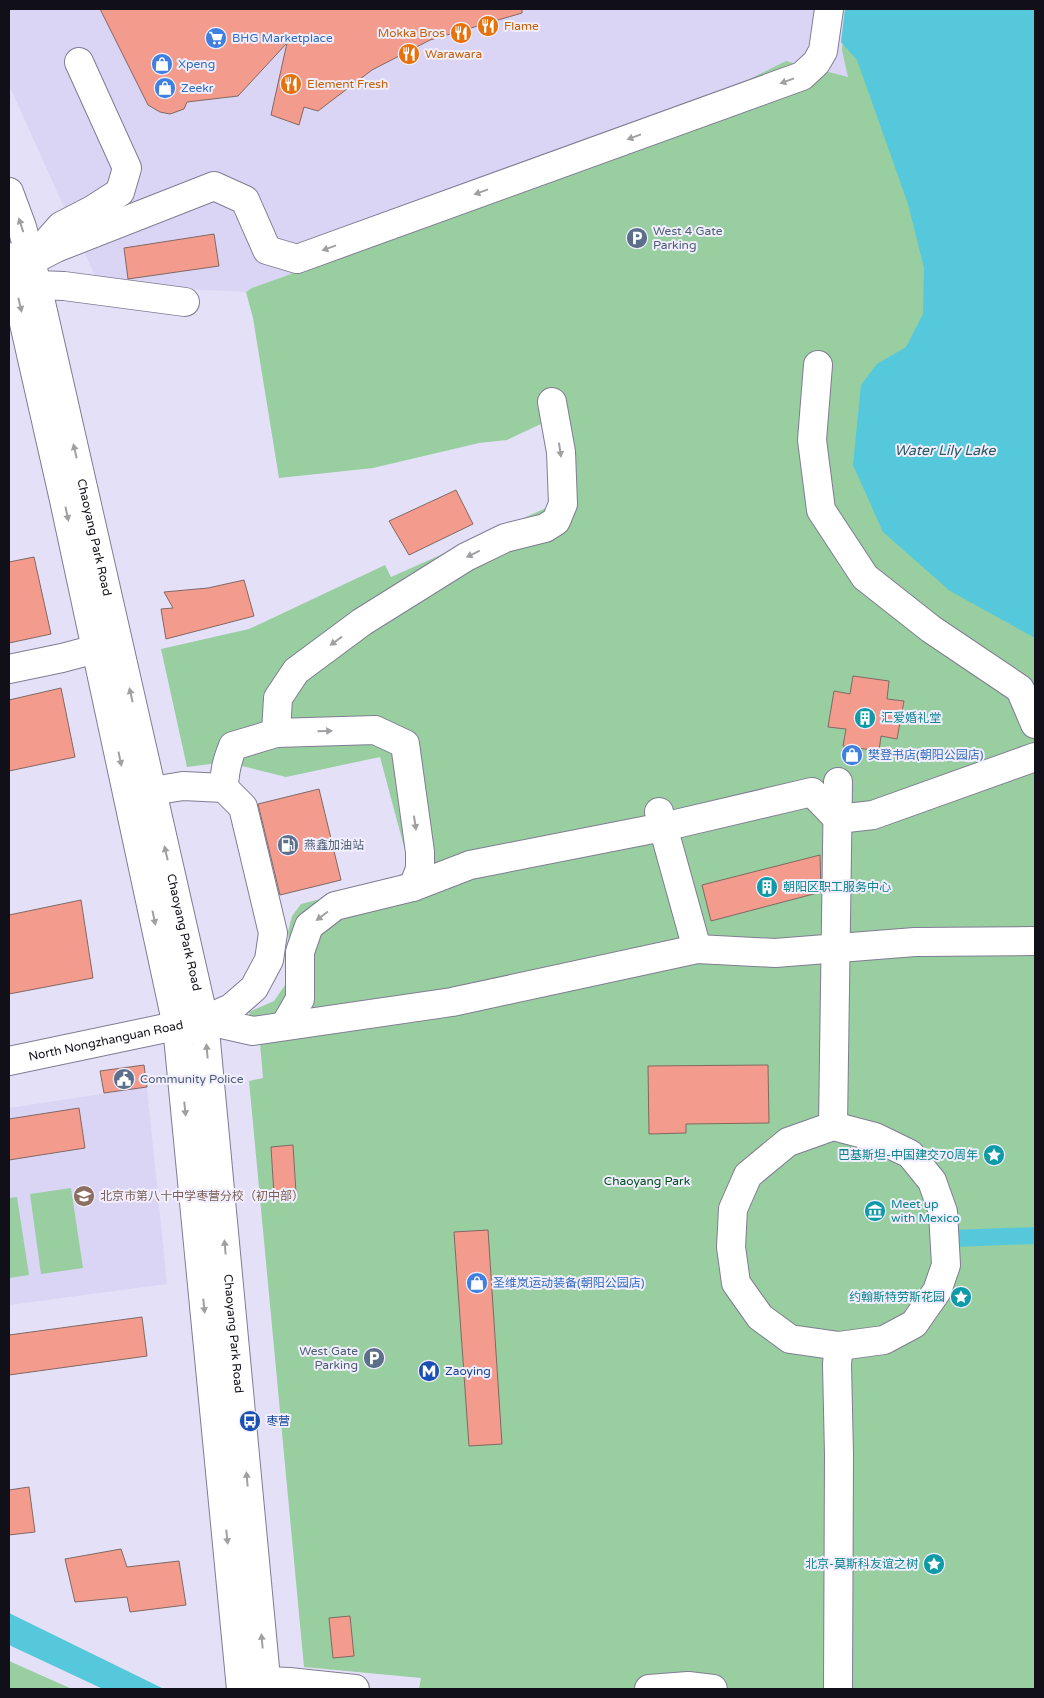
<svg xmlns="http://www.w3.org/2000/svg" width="1044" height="1698" font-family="'Varela Round','Noto Sans SC',sans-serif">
<rect width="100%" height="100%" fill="#e4e0f8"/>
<g fill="#dad5f5">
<path d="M9,9H845L842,50L849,77L533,187L252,288L246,292L99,285L9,85Z"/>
<path d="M147,1087L167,1284L9,1305V1108Z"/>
</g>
<g fill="#98cea0">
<path d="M845,9H1035V1689H419L421,1678L304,1667L249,1081L263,1078L260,1043L253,1031L249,1012L274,1001L292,975L288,932L292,916L301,904L387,882L410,869L380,757L286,777L226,762L187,767L161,649L249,629L385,565L391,577L555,504L545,422L507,440L479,443L373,468L279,478L253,318L246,292L252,288L533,187L786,61L848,77L842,50Z"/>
<path d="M71,1188L83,1268L41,1274L30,1194Z"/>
<path d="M17,1197L29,1275L9,1278V1198Z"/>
<path d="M9,1661L72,1689H9Z"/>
</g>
<g fill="#55c8db">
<path d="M845,9H1035V638L950,591L883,532L853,465L861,385L877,364L906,347L923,314L924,268L908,204L857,60L841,42Z"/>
<path d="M1035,1227V1244L953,1247V1230Z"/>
<path d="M9,1613L164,1689H103L9,1645Z"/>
</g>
<g fill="#f39c8e" stroke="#816863">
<path d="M100,9H522V13L430,40L372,70L318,111L304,107L299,125L271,115L287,43L238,96L187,102L184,109L170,114L160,112L148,105Z"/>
<path d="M214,234L219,266L128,279L124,248Z"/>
<path d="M456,490L473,524L409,555L389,521Z"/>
<path d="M34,557L51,634L9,643V562Z"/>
<path d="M244,580L254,616L166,639L161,609L173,608L164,592L208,588Z"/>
<path d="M853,676L889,681L887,699L904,701L897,739L881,736L879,751L843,746L846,729L828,727L834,691L850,694Z"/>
<path d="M61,688L75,757L9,771V700Z"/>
<path d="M319,789L341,880L280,895L258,804Z"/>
<path d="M820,855L821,892L711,921L702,885Z"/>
<path d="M81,900L93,978L9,994V915Z"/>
<path d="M144,1065L147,1087L104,1093L100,1071Z"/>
<path d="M768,1065L769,1123L686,1124V1133L649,1134L648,1066Z"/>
<path d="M79,1108L85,1148L9,1160V1119Z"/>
<path d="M293,1145L296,1193L274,1195L271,1147Z"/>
<path d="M488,1230L502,1444L469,1446L454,1232Z"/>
<path d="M142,1317L147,1356L9,1375V1335Z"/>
<path d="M29,1487L35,1532L9,1535V1490Z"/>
<path d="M121,1549L127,1567L179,1561L186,1605L130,1612L127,1597L75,1602L65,1559Z"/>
<path d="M350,1616L354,1656L333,1658L329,1618Z"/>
</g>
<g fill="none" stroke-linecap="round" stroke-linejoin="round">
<g stroke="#807c92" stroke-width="30">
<g id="minor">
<path d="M37,253L61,226L92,210L120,192L127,168L79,62"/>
<path d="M31,261L56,248L214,186L245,200L267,250L297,259L802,76L816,63L823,51L829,9"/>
<path d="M37,285L64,286L185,302"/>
<path d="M818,365L812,440L821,510L865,577L931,629L1020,689L1035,724"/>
<path d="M9,669L62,658L96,649"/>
<path d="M276,733L375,730L405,744L420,852V869L413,887L335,906L309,926L300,952V999L285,1025"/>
<path d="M224,788C224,772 227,761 233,746L276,733L278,698L296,671L362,622L466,557L505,538L545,528L556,521L563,504L561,452L552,402"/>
<path d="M659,812L697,949"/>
<path d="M413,887L470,865L663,827L812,792L838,819L873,815L1035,757"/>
<path d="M204,1020L253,1031L452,1002L697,949L775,953L915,942L1035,941"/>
<path id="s1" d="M9,1061L204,1020L231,1008L254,988L269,960L273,933L243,807L224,788L183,786L152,791"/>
<path d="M833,1126L875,1137L910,1154L932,1181L943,1212L946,1265L937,1291L914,1324L884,1340L839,1346L790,1339L760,1317L736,1283L731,1247L733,1209L748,1175L788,1142Z"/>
<path d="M833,1126L838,782"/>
<path d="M266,1681L289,1682L355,1689"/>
<path d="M649,1689L688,1686L713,1689"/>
<path d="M838,1689L839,1455L837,1364L839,1346"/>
</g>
</g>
<g stroke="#807c92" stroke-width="30">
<g id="major">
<path id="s2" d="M9,192L22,227L37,285L204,1020L267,1689"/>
<path d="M9,257L64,500L177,1026L241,1689"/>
</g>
</g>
<use href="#minor" stroke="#fff" stroke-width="28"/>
<use href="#major" stroke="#fff" stroke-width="28"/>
</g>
<defs><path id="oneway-solid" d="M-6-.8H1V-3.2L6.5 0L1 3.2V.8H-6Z" transform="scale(1.25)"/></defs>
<g fill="#a09fa2">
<use href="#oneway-solid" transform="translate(787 81) rotate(160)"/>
<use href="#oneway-solid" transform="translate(634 137) rotate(160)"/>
<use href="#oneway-solid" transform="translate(481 192) rotate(160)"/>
<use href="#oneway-solid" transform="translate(21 225) rotate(-108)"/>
<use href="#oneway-solid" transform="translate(329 248) rotate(160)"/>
<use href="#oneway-solid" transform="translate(20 305) rotate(77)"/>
<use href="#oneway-solid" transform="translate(560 450) rotate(82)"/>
<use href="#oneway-solid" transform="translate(75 451) rotate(-103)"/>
<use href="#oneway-solid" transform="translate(67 514) rotate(78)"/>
<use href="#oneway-solid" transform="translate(473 554) rotate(154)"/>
<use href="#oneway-solid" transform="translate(336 641) rotate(144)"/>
<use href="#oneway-solid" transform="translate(131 695) rotate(-103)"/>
<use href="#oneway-solid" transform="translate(325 731) rotate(-2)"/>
<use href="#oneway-solid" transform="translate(120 759) rotate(78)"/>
<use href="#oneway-solid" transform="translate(415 823) rotate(82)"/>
<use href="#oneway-solid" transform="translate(166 853) rotate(-103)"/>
<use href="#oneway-solid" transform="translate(322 916) rotate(143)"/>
<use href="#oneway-solid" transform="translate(154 918) rotate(78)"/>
<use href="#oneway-solid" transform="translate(207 1051) rotate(-95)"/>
<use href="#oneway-solid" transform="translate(185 1109) rotate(84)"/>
<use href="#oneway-solid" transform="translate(225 1247) rotate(-95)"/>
<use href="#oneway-solid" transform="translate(204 1306) rotate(84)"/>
<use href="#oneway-solid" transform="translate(247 1479) rotate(-95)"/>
<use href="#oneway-solid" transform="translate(227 1537) rotate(84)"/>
<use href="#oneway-solid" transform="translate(262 1641) rotate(-95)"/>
</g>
<defs>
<g id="restaurant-disc" transform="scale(1.125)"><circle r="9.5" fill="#e8710a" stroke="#f1eefd"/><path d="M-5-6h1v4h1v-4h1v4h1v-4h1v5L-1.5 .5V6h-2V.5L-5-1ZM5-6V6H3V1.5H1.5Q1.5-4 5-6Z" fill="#fff"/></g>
<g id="supermarket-disc" transform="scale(1.125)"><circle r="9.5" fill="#3f7fe0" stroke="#f1eefd"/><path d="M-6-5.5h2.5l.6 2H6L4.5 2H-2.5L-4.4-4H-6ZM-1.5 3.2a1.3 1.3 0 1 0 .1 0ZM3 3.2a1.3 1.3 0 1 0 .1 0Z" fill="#fff"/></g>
<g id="shop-disc" transform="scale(1.125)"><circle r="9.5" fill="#3f7fe0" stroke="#f1eefd"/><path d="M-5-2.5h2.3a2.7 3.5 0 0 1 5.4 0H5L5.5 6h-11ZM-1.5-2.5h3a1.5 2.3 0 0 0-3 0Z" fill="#fff"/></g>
<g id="parking-disc" transform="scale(1.125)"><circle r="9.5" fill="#5c6f8a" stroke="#f1eefd"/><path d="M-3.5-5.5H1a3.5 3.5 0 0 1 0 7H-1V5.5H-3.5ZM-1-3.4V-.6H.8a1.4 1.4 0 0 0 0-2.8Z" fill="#fff"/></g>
<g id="building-disc" transform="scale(1.125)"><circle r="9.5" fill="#0f9aa8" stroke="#f1eefd"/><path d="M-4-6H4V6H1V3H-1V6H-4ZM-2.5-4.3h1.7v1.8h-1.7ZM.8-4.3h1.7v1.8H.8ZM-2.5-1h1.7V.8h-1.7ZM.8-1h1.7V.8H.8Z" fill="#fff"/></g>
<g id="fuel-disc" transform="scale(1.125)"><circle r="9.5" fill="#5c6f8a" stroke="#f1eefd"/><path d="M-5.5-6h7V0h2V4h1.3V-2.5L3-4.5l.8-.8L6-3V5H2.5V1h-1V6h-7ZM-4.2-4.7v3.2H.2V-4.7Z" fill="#fff"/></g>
<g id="civic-disc" transform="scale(1.125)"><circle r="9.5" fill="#5c6f8a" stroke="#f1eefd"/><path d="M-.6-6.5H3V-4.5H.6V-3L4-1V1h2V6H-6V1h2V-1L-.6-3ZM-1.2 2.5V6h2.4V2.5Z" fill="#fff"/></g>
<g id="sight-disc" transform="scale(1.125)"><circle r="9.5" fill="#0f9aa8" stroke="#f1eefd"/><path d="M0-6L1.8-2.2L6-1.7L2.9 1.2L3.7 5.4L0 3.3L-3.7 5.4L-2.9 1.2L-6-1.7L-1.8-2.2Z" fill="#fff"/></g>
<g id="school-disc" transform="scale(1.125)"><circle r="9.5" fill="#8d6e63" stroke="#f1eefd"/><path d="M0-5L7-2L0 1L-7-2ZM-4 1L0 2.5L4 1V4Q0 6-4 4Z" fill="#fff"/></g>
<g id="museum-disc" transform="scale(1.125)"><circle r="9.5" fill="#0f9aa8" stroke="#f1eefd"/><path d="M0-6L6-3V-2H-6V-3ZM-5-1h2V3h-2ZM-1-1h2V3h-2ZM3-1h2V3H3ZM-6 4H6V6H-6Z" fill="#fff"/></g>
<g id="metro-disc" transform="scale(1.125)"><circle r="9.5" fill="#1a4fb4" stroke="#f1eefd"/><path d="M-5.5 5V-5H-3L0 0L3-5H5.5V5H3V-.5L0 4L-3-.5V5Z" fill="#fff"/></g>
<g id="bus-disc" transform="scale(1.125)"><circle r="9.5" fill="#1a4fb4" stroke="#f1eefd"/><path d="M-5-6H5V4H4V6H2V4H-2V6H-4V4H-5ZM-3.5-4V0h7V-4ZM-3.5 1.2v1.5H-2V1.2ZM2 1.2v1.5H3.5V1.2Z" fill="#fff"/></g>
</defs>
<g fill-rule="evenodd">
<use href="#restaurant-disc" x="488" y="26"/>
<use href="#restaurant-disc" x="461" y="33"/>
<use href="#supermarket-disc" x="216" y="38"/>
<use href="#restaurant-disc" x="409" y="54"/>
<use href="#shop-disc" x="162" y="64"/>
<use href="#restaurant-disc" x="291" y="84"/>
<use href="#shop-disc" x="165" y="88"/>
<use href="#parking-disc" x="637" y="238"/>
<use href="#building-disc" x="865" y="718"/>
<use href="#shop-disc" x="852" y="755"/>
<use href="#fuel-disc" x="288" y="845"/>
<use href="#building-disc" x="767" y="887"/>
<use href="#civic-disc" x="124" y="1079"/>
<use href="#sight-disc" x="994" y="1155"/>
<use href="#school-disc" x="84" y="1196"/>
<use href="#museum-disc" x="875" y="1211"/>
<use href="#shop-disc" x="477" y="1283"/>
<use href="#sight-disc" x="961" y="1297"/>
<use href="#parking-disc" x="374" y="1358"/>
<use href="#metro-disc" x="429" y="1371"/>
<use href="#bus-disc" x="250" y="1421"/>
<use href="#sight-disc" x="934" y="1564"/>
</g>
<g text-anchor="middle" stroke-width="4" stroke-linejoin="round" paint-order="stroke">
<g font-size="12" fill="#c56008" stroke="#f1eefd" text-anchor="start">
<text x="504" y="30">Flame</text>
<text x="445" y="37" text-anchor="end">Mokka Bros</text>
<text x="425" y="58">Warawara</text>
<text x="307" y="88">Element Fresh</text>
</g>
<g font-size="12" fill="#366cbe" stroke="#f1eefd" text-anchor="start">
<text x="232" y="42">BHG Marketplace</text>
<text x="178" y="68">Xpeng</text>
<text x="181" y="92">Zeekr</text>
<text x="868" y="759">樊登书店(朝阳公园店)</text>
<text x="493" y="1287">圣维岚运动装备(朝阳公园店)</text>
</g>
<g font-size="12" fill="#4e5e75" stroke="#f1eefd" text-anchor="start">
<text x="653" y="235">West 4 Gate<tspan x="653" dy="14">Parking</tspan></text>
<text x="304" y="849">燕鑫加油站</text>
<text x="140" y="1083">Community Police</text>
<text x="358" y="1355" text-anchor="end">West Gate<tspan x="358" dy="14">Parking</tspan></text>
</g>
<g font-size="12" fill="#110f17" stroke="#f1eefd">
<text dy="4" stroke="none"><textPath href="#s2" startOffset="356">Chaoyang Park Road</textPath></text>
<text dy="4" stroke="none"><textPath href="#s2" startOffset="761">Chaoyang Park Road</textPath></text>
<text dy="4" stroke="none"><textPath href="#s1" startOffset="99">North Nongzhanguan Road</textPath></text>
<text dy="4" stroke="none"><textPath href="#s2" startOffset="1166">Chaoyang Park Road</textPath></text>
</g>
<g font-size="12" fill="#0d838f" stroke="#f1eefd" text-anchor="start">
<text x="881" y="722">汇爱婚礼堂</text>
<text x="783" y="891">朝阳区职工服务中心</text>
<text x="978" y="1159" text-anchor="end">巴基斯坦-中国建交70周年</text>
<text x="891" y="1208">Meet up<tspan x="891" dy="14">with Mexico</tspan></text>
<text x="945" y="1301" text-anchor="end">约翰斯特劳斯花园</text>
<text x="918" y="1568" text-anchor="end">北京-莫斯科友谊之树</text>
</g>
<g font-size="12" fill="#00511d" stroke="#f1eefd">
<text x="647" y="1185">Chaoyang Park</text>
</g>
<g font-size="12" fill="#785e54" stroke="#f1eefd" text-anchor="start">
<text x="100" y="1200">北京市第八十中学枣营分校（初中部）</text>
</g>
<g font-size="12" fill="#164399" stroke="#f1eefd" text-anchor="start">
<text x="445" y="1375">Zaoying</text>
<text x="266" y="1425">枣营</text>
</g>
<g font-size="14" font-style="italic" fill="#285961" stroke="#f1eefd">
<text x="945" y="455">Water Lily Lake</text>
</g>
</g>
<rect width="1044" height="1698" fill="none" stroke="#110f17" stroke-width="20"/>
</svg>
